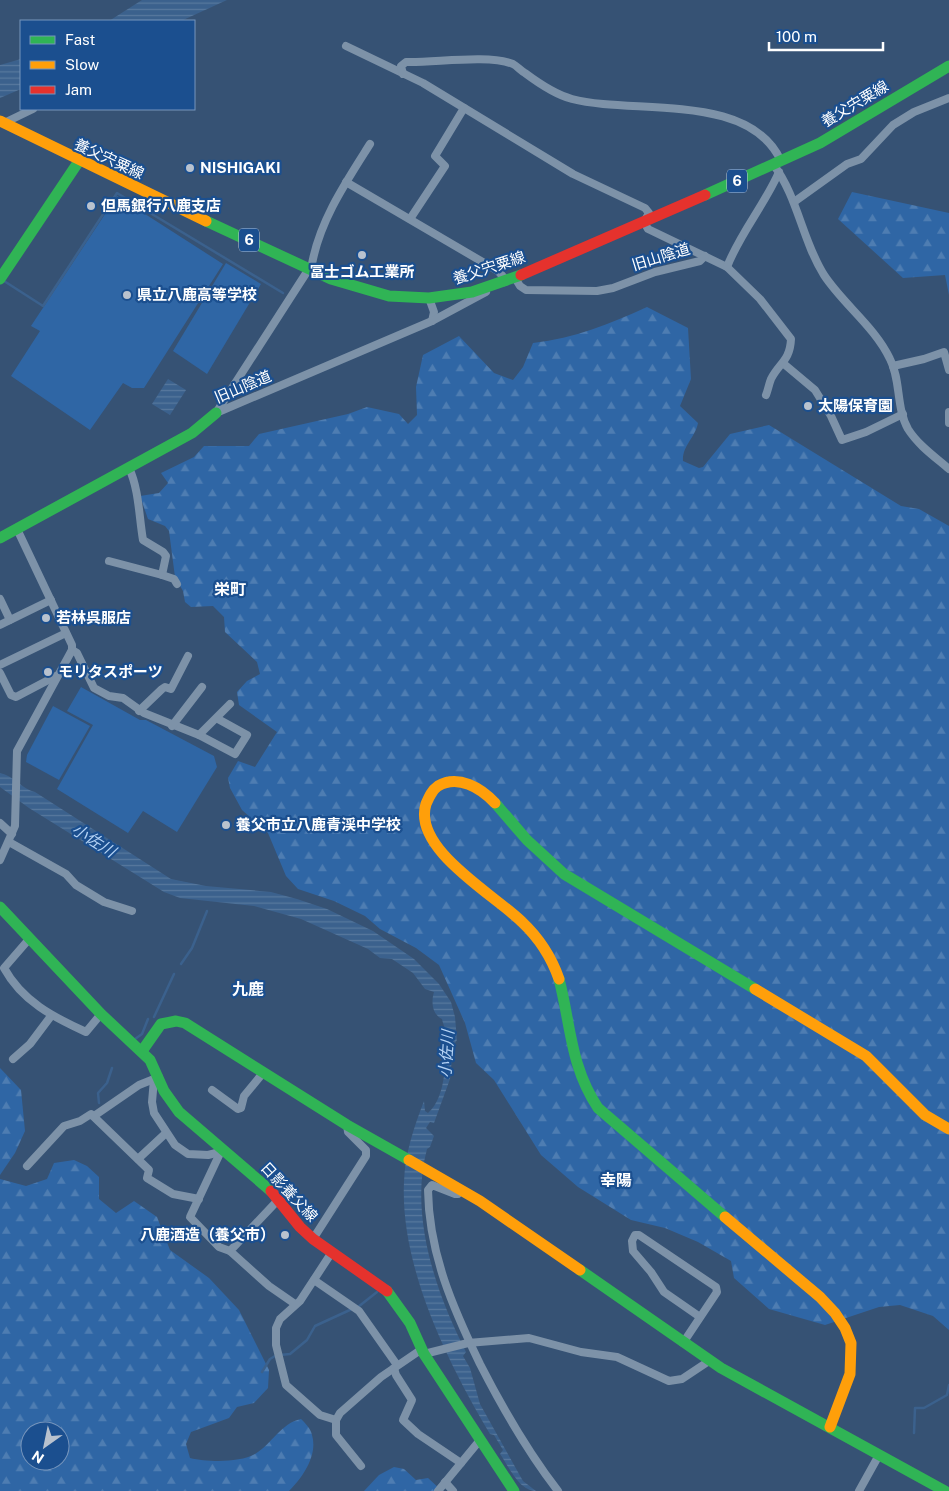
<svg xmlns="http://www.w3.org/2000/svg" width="949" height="1491" font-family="'Public Sans','Noto Sans JP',sans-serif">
<defs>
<pattern id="forest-firs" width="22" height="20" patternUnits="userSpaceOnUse" patternTransform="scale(1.25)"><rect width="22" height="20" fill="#2f66a5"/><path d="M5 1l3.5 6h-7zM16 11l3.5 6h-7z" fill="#4e7db2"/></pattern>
<pattern id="water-rules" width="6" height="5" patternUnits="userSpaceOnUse" patternTransform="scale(1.25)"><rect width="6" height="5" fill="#3b618d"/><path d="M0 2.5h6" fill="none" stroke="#58799e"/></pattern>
</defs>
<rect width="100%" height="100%" fill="#365274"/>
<g fill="url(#forest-firs)" fill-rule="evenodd">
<path d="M852,192L949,213V295L945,275L903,278L838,219Z"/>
<path d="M647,307L688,328L691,379L680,406L698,423C695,438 682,446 683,461L699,468L703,467L730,434L769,425L901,506L919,509L949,526V1330L933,1316L900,1305L879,1307L825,1325L769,1309L734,1278L731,1261L698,1242L665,1228L631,1220L578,1187L541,1155L494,1080L476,1063L465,1023L439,965L416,948L380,929L365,916L334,901L298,889L286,876L268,833L242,810L230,788L228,778L238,761L255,767L277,732L239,705L237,692L247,681L260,674L257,662L225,632L224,617L213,606L191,607L185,602L183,591L175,577L169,531L165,526L148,519L140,496L159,493L168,483L161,473L194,457L204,446H249L259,434L348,414L367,407L399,414L408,424L417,415L416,387L423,355L459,336L494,373L513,380L523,367L533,343C575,338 610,324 647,307Z"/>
<path d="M0,1068L21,1090L25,1131L15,1153L0,1175Z"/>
<path d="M74,1160L87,1166L99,1177V1199L116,1213L134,1201L157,1217L170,1250L209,1278L239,1310L269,1370L268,1388L254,1403L237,1407L229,1418L191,1432L186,1444L190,1458C207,1462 239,1463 255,1454C272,1444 281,1423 301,1419C305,1423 311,1429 312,1435C318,1455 303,1477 289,1491H0V1179L26,1186L47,1179L54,1163ZM30,1431H60V1461H30Z"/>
<path d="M394,1467L404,1469L416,1480L428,1478L442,1491H364L379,1475Z"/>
</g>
<g fill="#2f66a5">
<path d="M117,196L223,264L144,388H132L123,383L90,430L11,376L40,331L31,326Z"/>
<path d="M226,263L261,284L207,374L173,351Z"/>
<path d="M81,687L140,720H146L214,756L217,767L177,832L143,811L128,833L57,789L93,725L67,711Z"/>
<path d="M53,706L90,726L59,780L26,762L27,755Z"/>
</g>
<g fill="url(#water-rules)">
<path d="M142,0H227L181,21H109Z"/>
<path d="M21,59V89L0,98V65Z"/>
<path d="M168,379L186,390L170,415L152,404Z"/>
<path d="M0,773C14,776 22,789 35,792L171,879L206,886L271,892L297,899L327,909L373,931L414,959L439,984L451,1002L455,1017L457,1040L453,1046L450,1079L434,1123L430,1122L426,1128L434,1136L430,1147L427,1149C409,1215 436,1293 466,1352L463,1356L470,1368L480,1404L523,1481L536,1491C519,1491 509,1467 500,1454L503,1450L494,1435L490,1434C448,1363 400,1267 404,1182C405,1153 414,1127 424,1101L425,1111L428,1113C448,1095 445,1057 446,1034C446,1030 443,1024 442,1019C432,1014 431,1002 434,992L425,989L413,973L392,959L380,958L368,949L301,919L254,906L180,898L164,892L29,808L0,787Z"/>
</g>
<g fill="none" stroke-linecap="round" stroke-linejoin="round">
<g stroke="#3b618d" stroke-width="2.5">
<path d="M4,281L43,306L117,193L283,293"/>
<path d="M181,964L192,948L207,911"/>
<path d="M154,1017L174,974"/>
<path d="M135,1039L142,1034L148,1019"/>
<path d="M99,1103L98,1093L107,1083L112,1068"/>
<path d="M358,1307L377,1292"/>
<path d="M280,1355L290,1354L307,1340L315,1326L352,1309"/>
<path d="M262,1372L270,1359L275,1356"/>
<path d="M914,1433L915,1408H924L947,1395L949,1385"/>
</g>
<g stroke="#7d92a8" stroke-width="8">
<path d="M346,46L423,83L573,174L645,208L649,213L644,222L648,229L727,267L760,299L791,339C790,361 779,363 771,379C769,384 768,390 766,395"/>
<path d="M403,74L401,66L406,62C435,63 487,54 513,64C517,66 521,71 525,73C537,82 557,95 572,99C633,115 749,91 781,161"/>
<path d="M4,123L33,109"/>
<path d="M773,164C798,197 802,240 824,275C843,304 875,327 890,359C901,380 896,408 908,429C918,445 935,457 949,469"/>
<path d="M346,182L498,271L507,281L505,282"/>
<path d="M794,202L847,164L861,159L893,125L914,112L949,98"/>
<path d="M410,219L445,166L435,156L464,108"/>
<path d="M727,267C740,233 764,206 779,172"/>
<path d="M515,278L520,286L526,290L597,291L613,288L655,272L700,261L705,256"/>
<path d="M429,298L434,312L432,321"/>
<path d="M784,364L815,390L831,416L842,440L866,432L903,414"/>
<path d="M893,366L924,359L944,352L949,370"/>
<path d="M949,412V423"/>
<path d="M216,413L432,321L486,292"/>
<path d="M216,413L312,264C320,220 346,182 370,144"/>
<path d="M109,561L162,575L166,556L163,552L143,540C139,517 139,489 129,468"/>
<path d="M162,575L174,579L177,584"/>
<path d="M0,599L10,620"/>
<path d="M0,625L51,600"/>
<path d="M72,650L77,653L94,688L109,696L123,698L144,713L199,735L235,754L247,735L218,719"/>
<path d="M0,665L66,633"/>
<path d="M0,673L11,695L16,697L56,676"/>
<path d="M139,711L162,689L165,687L171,689L188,656"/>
<path d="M172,726L202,687"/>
<path d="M199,735L230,704"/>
<path d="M0,823L12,834"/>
<path d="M9,842L66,874L76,885L104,902L132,911"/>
<path d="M0,860L15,826L17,751L72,650V645L17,529"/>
<path d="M30,938L4,968C22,1001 53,1017 86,1032L101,1014"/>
<path d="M13,1059L30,1044L51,1016"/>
<path d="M159,1077L154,1079L152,1102L154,1113L175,1145L188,1154L208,1155L220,1152"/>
<path d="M212,1090L238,1109L241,1108L244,1096L263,1073"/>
<path d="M94,1116L139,1085L154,1079"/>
<path d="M222,1149L190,1217L219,1247L230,1251"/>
<path d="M138,1159L166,1133"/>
<path d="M27,1166L64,1126L80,1121L91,1114L149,1170L147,1178L173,1194L199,1199"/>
<path d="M461,1190L458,1194H455L432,1185L428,1190C429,1254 453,1308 480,1364C503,1409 527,1451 558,1491"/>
<path d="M279,1199L230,1251L269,1286L295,1304"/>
<path d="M313,1239L366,1156V1150L348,1132L347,1125"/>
<path d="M332,1252L300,1301L280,1319L276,1328V1345L286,1385L320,1415L336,1420"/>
<path d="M314,1280L359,1311L397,1365"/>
<path d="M683,1343L717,1292L716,1287L639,1235H635L632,1241L633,1251L651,1272L664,1292L700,1317"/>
<path d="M424,1354L468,1343L529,1338L581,1352L617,1357L669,1381L682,1379L709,1361"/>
<path d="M394,1368L396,1375L412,1400L403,1420L418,1434L461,1463"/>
<path d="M361,1466L336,1435V1420L340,1413L381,1377L422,1349"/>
<path d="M445,1482L453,1491"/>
<path d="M438,1491L480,1440"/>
<path d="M859,1491L879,1455"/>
</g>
<g stroke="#30b455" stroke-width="11">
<path d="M705,195L820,143L949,66"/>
<path d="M206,221L331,279L389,296L429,298L472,292L521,275"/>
<path d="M0,279L79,161"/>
<path d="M0,538L192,433L216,413"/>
<path d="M495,803L527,840L564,874L755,989"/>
<path d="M0,907L101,1014L150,1060L164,1091L179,1112L271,1191"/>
<path d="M559,979C571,1025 570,1066 598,1108L725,1217"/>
<path d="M142,1051L161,1024L176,1021L185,1023L347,1125L409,1160"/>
<path d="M580,1270L721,1368L945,1491"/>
<path d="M387,1291L410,1323L424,1354L514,1491"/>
</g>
<g stroke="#ff9f0a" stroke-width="11">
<path d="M0,121L206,221"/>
<path d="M495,803C481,788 458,774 438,786C432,790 429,797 426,804C412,849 495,895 522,922C539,938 551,956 559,979"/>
<path d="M755,989L866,1056L925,1115L949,1129"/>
<path d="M409,1160L480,1201L580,1270"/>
<path d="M725,1217L820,1297L835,1313L845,1328L851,1343L850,1374L830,1427"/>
</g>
<g stroke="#e5322d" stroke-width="11">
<path d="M521,275L705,195"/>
<path d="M271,1191L300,1227L313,1239L387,1291"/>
</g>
</g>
<g fill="#b9c2ce" stroke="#1b4f8f" stroke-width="2">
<circle cx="190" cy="168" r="5"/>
<circle cx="91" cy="206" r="5"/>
<circle cx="362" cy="255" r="5"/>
<circle cx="127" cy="295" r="5"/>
<circle cx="808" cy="406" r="5"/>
<circle cx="46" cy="618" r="5"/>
<circle cx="48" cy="672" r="5"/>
<circle cx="226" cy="825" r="5"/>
<circle cx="285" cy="1235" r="5"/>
</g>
<g text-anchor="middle" stroke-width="4.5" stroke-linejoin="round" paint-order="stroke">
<g fill="#1b4f8f" stroke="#bbcadd" stroke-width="1">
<rect x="727" y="169.5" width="20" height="23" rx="4"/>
<rect x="239" y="228.5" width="20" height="23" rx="4"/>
</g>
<g font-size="14" font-weight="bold" fill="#fff">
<text x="737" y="186">6</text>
<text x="249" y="245">6</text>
</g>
<g font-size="15" fill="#fff" stroke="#1b4f8f">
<text transform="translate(855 104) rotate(-31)" y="5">養父宍粟線</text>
<text transform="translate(109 159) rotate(25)" y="5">養父宍粟線</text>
<text transform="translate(661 257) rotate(-17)" y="5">旧山陰道</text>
<text transform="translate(489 268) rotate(-18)" y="5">養父宍粟線</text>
<text transform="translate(243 387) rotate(-23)" y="5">旧山陰道</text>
<text transform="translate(289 1192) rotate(47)" y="5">日影養父線</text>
</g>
<g font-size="15" font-weight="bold" fill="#fff" stroke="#1b4f8f" text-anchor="start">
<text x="200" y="173">NISHIGAKI</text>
<text x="101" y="211">但馬銀行八鹿支店</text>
<text x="362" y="277" text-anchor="middle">冨士ゴム工業所</text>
<text x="137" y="300">県立八鹿高等学校</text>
<text x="818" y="411">太陽保育園</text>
<text x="56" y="623">若林呉服店</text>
<text x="58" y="677">モリタスポーツ</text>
<text x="236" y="830">養父市立八鹿青渓中学校</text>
<text x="275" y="1240" text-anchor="end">八鹿酒造（養父市）</text>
</g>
<g font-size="16" font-weight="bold" fill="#fff" stroke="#1b4f8f">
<text x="230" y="595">栄町</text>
<text x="248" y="995">九鹿</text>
<text x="616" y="1186">幸陽</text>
</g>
<g font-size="16" font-style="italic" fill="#b5d3f5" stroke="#1b4f8f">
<text transform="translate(94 840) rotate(32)" y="6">小佐川</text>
<text transform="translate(446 1054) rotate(-86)" y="6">小佐川</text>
</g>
</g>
<rect x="20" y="20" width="175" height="90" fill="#1b4f8f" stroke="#7695bc"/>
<rect x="30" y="36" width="25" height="8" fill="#30b455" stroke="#7695bc"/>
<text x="65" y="45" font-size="15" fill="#ffffff">Fast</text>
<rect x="30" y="61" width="25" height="8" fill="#ff9f0a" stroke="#7695bc"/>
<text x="65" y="70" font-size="15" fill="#ffffff">Slow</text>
<rect x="30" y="86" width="25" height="8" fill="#e5322d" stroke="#7695bc"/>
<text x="65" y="95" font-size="15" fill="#ffffff">Jam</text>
<g transform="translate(45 1446) rotate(213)"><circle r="24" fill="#1b4f8f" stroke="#7695bc"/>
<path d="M0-4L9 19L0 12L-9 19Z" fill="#b9c2ce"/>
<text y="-8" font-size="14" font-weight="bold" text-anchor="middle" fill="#ffffff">N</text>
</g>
<path d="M769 42v8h114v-8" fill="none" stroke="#ffffff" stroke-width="2.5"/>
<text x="776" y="42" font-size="15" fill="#ffffff" stroke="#1b4f8f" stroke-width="4" paint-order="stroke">100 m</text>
</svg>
